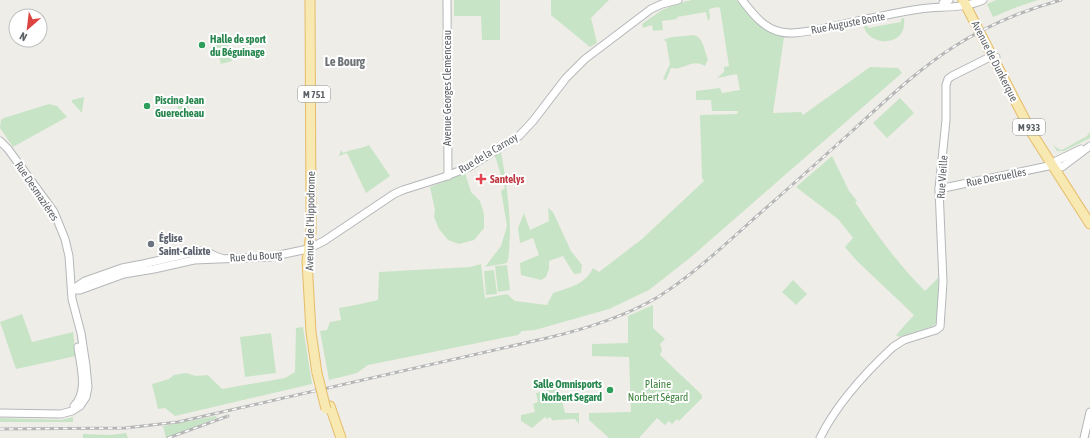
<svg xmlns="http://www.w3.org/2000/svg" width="1090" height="438" font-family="'Asap Condensed',sans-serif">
<rect width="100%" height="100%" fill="#efede7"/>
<g fill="#c8e4c6">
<path d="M454,0H500V40H482L481,16H454Z"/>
<path d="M551,0H609L591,18L597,43L590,47L551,15Z"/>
<path d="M692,0H737C753,20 758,30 784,37L773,113L801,112L803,115L870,67L898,68L902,73L691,257L649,290L609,309L535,330L522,331L518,335L368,365L357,373L329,380L320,331L327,330L330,322L341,320L339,308L356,305L378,300L379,272L470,267L481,264L485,298L507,294L515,301L547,305L553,293C570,287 585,285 593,268L599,272L642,239L704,181L702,178L700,115L737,114L738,111H712L711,100H696V91L720,88L722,93L740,90L737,74L717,78L724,72V67L729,66L720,8L718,7L709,9L710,18L708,21L706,12L677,17V19L662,21L663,30L653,31L652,25L643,28L642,24L662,10L679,3Z"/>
<path d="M996,0H1038L1017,7L993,17L987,4Z"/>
<path d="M904,18C908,49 867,46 864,26L867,25L868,28L901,22V19Z"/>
<path d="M694,35C704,38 704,51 708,59L705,66C691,58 685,71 671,68L666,80L663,79L670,64L666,41L663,40C673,35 683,37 694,35Z"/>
<path d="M226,37L232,61L221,64L214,41Z"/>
<path d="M84,97V98L82,112H81L72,102V100Z"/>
<path d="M900,98L914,113L887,138L873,123Z"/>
<path d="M188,101L189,115L172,119L170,112L177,110L179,102Z"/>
<path d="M49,104L57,106L67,117L13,147L0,128L1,120L4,118Z"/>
<path d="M1090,132V138L1064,151H1057L1053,144L1058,149L1062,150L1087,136Z"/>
<path d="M369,145L390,176L366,193L347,153L339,156L341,150L343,153C351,149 361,149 369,145Z"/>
<path d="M501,152C506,180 510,207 510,235C509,245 510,254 507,263L485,267L501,246L507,226L501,191L505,188L495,156Z"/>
<path d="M832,156L849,191L857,201L855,202C876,234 898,264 925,291L939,277L937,322L933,326L899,337L896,335L914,315L857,261L845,247L853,238L838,219L796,187Z"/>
<path d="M465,173L471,192L480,201L484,214V228L474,240L459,244L448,240L439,229L434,217L435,210L430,187Z"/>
<path d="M548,208L553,212L571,251L582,265L581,273L574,274L563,256L549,261V269L546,277L541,280L521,275L520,263L539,255L533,238L520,243L518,228L524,213L530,230L549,221Z"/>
<path d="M507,265L510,290L498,292L495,266Z"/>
<path d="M494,270L497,294L486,295L484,271Z"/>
<path d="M793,280L807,294L796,305L782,292Z"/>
<path d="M653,305V328L665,339L660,344L662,350L660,355L702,395V398L679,421L677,419L672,424L669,421L665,425L657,418L639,438H608V437L589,420V413L631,412L629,357L592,356V344L628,343V316Z"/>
<path d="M22,314L32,342L73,332L76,356L16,369L0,322Z"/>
<path d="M303,327L312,384L175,416L165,408L158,409L152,384L169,379L174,375L186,373L196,376L208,375L222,389L285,378L295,372L296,328Z"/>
<path d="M271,333L276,373L245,377L240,337Z"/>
<path d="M559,388L565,413H579V424L575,419L555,420L553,421L550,417L547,419L545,417L532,428L521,421V415L535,412L533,404L538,402L536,393Z"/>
<path d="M216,416L217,418L166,438L163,426Z"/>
<path d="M73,417V422H0V418L61,420Z"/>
<path d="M126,433L128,438H83V434L111,435Z"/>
</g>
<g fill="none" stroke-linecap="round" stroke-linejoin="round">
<g stroke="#b4b7ba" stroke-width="9">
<g id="minor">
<path d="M447,0L448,176"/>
<path d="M742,0C753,14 763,28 781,32C794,35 808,31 821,29C854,22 886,14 920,9C941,6 963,9 983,0"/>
<path d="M943,3L949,0"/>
<path d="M0,141L8,149L54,212L65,239L69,256L72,299L81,333L86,366L88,387L86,397L80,406L72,411L61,414L0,413"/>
<path d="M1053,165L1056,161L1081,149"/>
<path d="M939,189L1053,165L1062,167L1090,146"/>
<path d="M72,290H80L124,274L154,269L194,260L270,257L308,249L324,241L394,194L403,190L444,177L469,167L519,136L533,121L566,78L585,59L651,9L662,4L678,0"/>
<path d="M72,290L85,281L122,268L143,264L200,251C209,251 213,256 221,258"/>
<path d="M74,406C89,391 80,365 78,347"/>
<path d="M820,438C837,403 865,373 893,347L904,340L936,330L940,327L943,282L939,189L946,120V85L948,79L952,76L992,56L996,57"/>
<path d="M1084,438L1090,412"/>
</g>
</g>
<g stroke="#e6bc69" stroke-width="11">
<g id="major">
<path d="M310,0L311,213V233L307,261L311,332L317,373"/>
<path d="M963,0L1033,135L1090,224"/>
<path d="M330,406L341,438"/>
</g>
</g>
<use href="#minor" stroke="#fff" stroke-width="7"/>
<use href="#major" stroke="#f8e9b3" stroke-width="9"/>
<g stroke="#b5b6b6" stroke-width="3">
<g id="rail">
<path d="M0,429L125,428L178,422L547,338C586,329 624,317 658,297C691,276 719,250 748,224C783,193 817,163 851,132C884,102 917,70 955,46C988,25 1024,10 1061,0"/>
<path d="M168,438L228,416"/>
</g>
</g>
<use href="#rail" stroke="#fff" stroke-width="1.5" stroke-dasharray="4.5" stroke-linecap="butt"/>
<g stroke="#e6bc69" stroke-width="11" stroke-linecap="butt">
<path id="major-bridge" d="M317,373L326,409"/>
</g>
<use href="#major-bridge" stroke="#f8e9b3" stroke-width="9"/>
</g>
<g fill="#2e9e5b" stroke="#fff" stroke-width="1.5">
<circle cx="202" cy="45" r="4"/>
<circle cx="147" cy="106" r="4"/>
<circle cx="610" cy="390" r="4"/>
</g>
<path fill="#e0444e" stroke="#fff" stroke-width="1.5" d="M479 173h4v4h4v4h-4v4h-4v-4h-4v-4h4z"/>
<circle fill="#6b7280" stroke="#fff" stroke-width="1.5" cx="151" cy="244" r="4"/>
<g text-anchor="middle" stroke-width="4" stroke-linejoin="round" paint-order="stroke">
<g fill="#fff" stroke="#8e9194" stroke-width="1">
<rect x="298" y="86" width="32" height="16" rx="3"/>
<rect x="1013" y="119" width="32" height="16" rx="3"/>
</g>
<g font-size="10" font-weight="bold" fill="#5e6266">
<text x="314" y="98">M 751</text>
<text x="1029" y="131">M 933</text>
</g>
<g font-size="11" fill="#5e6266" stroke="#fff">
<text transform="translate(848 23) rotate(-11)" y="4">Rue Auguste Bonte</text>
<text transform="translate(995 61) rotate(63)" y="4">Avenue de Dunkerque</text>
<text transform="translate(447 88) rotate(-90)" y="4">Avenue Georges Clemenceau</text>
<text transform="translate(488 153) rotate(-31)" y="4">Rue de la Carnoy</text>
<text transform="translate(942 177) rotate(-86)" y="4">Rue Vieille</text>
<text transform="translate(996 177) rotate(-11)" y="4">Rue Desruelles</text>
<text transform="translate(37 191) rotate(56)" y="4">Rue Desmazières</text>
<text transform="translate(310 221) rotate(-89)" y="4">Avenue de l'Hippodrome</text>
<text transform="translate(256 256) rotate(-4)" y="4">Rue du Bourg</text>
</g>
<g font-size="11" font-weight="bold" fill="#27864d" stroke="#fff" text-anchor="start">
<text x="210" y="43">Halle de sport<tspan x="210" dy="13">du Béguinage</tspan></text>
<text x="155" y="104">Piscine Jean<tspan x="155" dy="13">Guerecheau</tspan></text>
<text x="602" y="388" text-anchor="end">Salle Omnisports<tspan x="602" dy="13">Norbert Segard</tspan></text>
</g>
<g font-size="11" font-weight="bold" fill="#be3a42" stroke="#fff" text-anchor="start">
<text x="490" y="183">Santelys</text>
</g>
<g font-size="11" font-weight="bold" fill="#5b616d" stroke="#fff" text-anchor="start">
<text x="159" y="242">Église<tspan x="159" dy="13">Saint-Calixte</tspan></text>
</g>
<g font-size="11" fill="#3f853e" stroke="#fff">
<text x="658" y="388">Plaine<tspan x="658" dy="13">Norbert Ségard</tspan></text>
</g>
<g font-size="13" font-weight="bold" fill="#6f7478" stroke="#fff">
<text x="345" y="66">Le Bourg</text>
</g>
</g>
<g transform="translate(28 28) rotate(208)"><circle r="19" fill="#ffffff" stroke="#bfc0c2"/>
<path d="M0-3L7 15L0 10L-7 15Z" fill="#db4441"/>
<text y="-6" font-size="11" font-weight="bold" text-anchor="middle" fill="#5e6266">N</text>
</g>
</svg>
